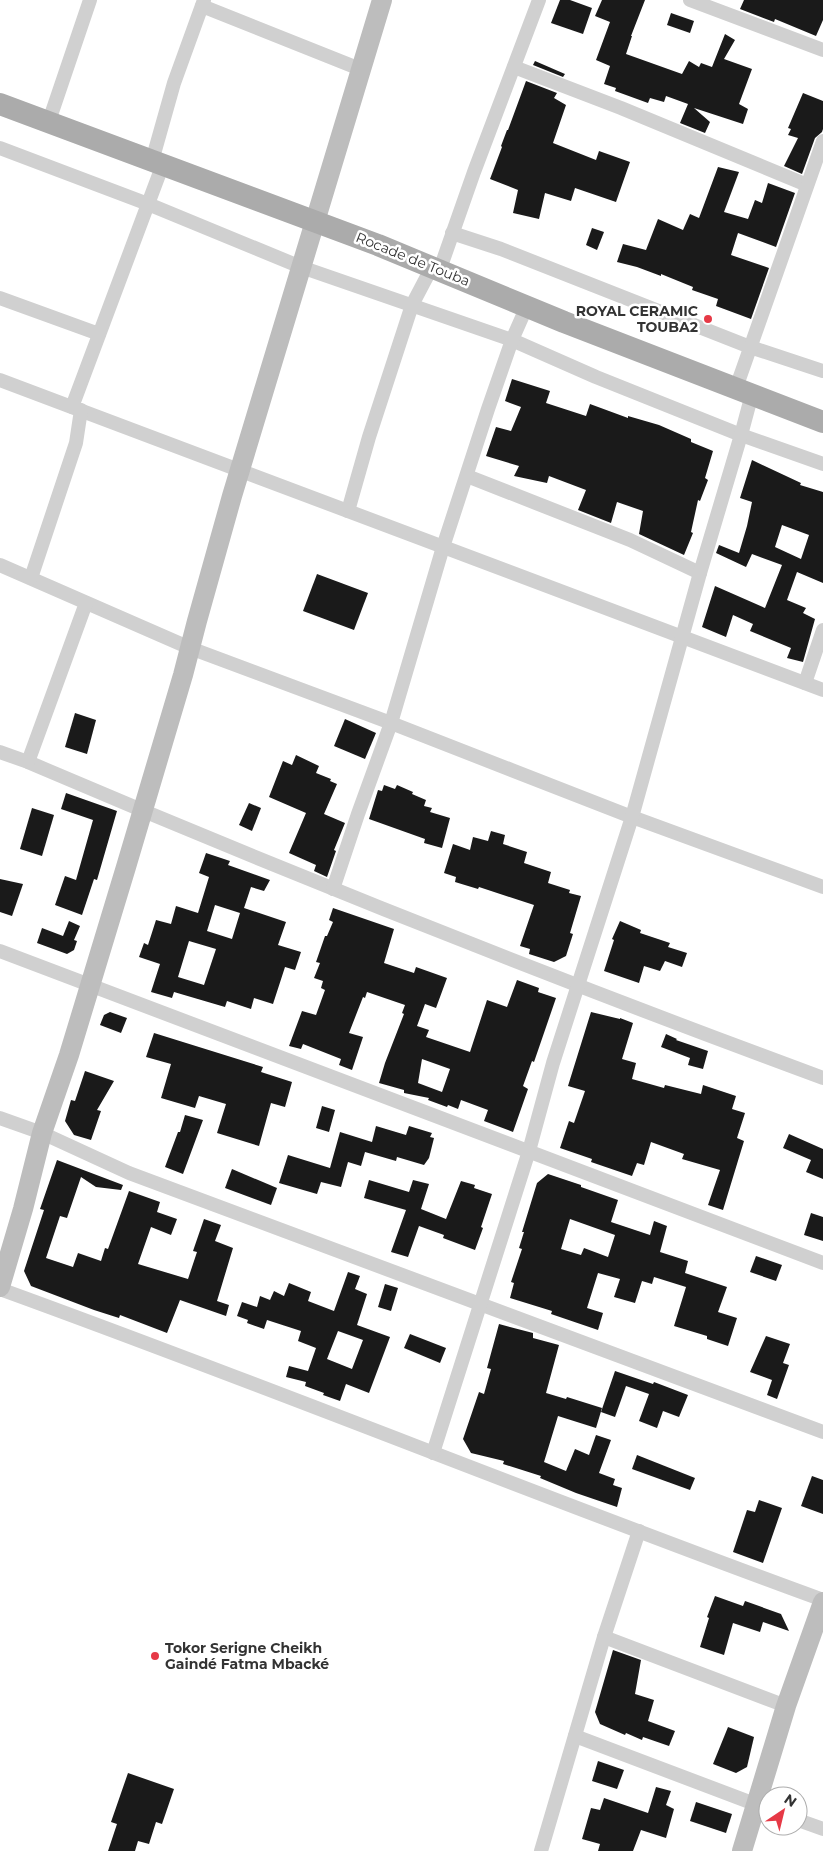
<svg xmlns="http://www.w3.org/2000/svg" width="823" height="1851" font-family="Montserrat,sans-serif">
<rect width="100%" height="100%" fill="#fff"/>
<g fill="#1a1a1a" fill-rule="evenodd">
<path d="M560,0H570L592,8L583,34L551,23Z"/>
<path d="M602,0H645L631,36H632L626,54L682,74L689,61L699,67L701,63L712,67L725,34L735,40L724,59L752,69L739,104L748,109L743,124L694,108L710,122L705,133L680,123L688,104L666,96L664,102L650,98L648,103L615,91L616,88L604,84L610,66L596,60L610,22L595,16Z"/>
<path d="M744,0H823V20L816,36L775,19L774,22L740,9Z"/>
<path d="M671,13L694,21L690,33L667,25Z"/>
<path d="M535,61L565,74L563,77L533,65Z"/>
<path d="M526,81L557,93L554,98L566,105L553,143L596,160L599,151L630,162L616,202L575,188L571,201L545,193L539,219L513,213L518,190L490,179L502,147L501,146L507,130H508Z"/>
<path d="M803,93L823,101V129L822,132L815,138L802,174L784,166L798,138L788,135L791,129L788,128Z"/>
<path d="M718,167L739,172L724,212L748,219L755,200L762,203L768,183L795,193L776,247L738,233L731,255L769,268L751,319L716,306L718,299L692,290L693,287L661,274V276L637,267L617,262L623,244L646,250L658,219L683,230L690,214L699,218Z"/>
<path d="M592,228L604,232L597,250L586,245Z"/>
<path d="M512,379L550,391L546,403L586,416L590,404L628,418V416L659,425L691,439V442L713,451L705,478L708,480L700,501L698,500L691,532L693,533L684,555L639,534L643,511L617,502L611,523L578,510L586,490L549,476L547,483L514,476L519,466L486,456L496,427L511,431L521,407L505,401Z"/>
<path d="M752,460L801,483L800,485L823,492V583L797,572L787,600L806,608L803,613L815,619L803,662L787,658L791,648L750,631L753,624L733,615L726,637L702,627L715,586L765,608L782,565L752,554L746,567L716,553L719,545L739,553L747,526L752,502L740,498ZM782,525L809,535L801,559L775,547Z"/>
<path d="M317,574L368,593L354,630L303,611Z"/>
<path d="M75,713L96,720L87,754L65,747Z"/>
<path d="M345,719L376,733L365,759L334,746Z"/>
<path d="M296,755L319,766L316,773L331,779L330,781L337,784L324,814L345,823L334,850L336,851L327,877L314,871L316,865L289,853L306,813L269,797L283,761L292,765Z"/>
<path d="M384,785L395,789L397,785L413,792L412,794L426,800L424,806L432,808L430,812L450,818L442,848L424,843L425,839L369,819L378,790L382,791Z"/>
<path d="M66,793L117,811L97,880L94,879L82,915L55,905L65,876L76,880L93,820L61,809Z"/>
<path d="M249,803L261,808L252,831L239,825Z"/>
<path d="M32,808L54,815L42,856L20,849Z"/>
<path d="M491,831L505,835L503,844L527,852L524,863L551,872L548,883L570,890L569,893L581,896L570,933L573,934L566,956L554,962L529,954L530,949L520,946L534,905L479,887L478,889L455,882L456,877L444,873L453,844L470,850L473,837L488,841Z"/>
<path d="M206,853L230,861L228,865L270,880L264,891L251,887L244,908L286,922L278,945L301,952L295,970L285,967L273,1004L254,998L251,1009L227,1001L225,1007L174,992L172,998L151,992L160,964L139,957L144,943L148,945L156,920L171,924L176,906L198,913L209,877L199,873ZM215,905L240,913L232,939L207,931ZM189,941L216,949L204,985L178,977Z"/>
<path d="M0,879L23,884L12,916L0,912Z"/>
<path d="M333,908L394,929L384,963L414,973L416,967L447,978L436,1008L425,1004L417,1026L429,1030L426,1037L470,1052L487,1000L507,1007L517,980L539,988L538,992L556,998L534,1062L532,1061L523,1086L528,1089L513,1132L484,1121L488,1110L461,1100L458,1109L448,1105L447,1107L428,1100L429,1098L404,1093V1090L379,1083L385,1063L404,1014L402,1013L405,1005L367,992L365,998L363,997L349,1033L363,1037L352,1070L339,1065L341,1059L303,1044L301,1049L289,1046L302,1011L316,1015L325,990L321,988L323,981L314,978L320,963L316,962L325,936H327L333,922L329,920ZM422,1059L450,1069L442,1092L418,1083Z"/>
<path d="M69,921L80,926L74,940L77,941L74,950L67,954L37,943L42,928L63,936Z"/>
<path d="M620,921L641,930L640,933L670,943L668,947L687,953L682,967L665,961L660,971L644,966L639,983L604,971L614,940L612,939Z"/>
<path d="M110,1012L127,1018L121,1033L100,1025L104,1015Z"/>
<path d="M591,1012L620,1019V1018L633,1023L622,1059L636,1063L632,1079L664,1088L665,1085L701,1094L703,1085L736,1096L732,1109L745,1113L737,1138L744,1141L723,1210L708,1205L720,1170L682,1159L684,1154L651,1142L644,1165L637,1163L632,1176L591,1162L592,1159L560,1148L569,1121L574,1123L585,1091L568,1086Z"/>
<path d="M154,1033L263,1067L261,1072L292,1082L285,1107L271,1103L259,1146L217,1133L226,1104L199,1096L195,1108L161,1098L171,1064L146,1057Z"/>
<path d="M666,1034L677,1039L676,1040L708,1051L703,1069L688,1065L690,1058L661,1047Z"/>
<path d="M85,1071L114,1081L97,1110L101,1111L91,1140L74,1135L65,1121L71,1100L75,1101Z"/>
<path d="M322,1106L335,1110L329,1132L316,1128Z"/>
<path d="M185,1115L203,1120L183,1174L165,1167L178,1132H180Z"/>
<path d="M376,1126L406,1135L409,1126L432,1133L430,1137L434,1138L429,1158L424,1165L397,1157L396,1161L365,1152L361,1166L348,1162L341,1187L321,1182L317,1194L279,1183L288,1155L330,1168L340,1132L372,1142Z"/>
<path d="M789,1134L823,1149V1179L806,1172L811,1160L783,1148Z"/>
<path d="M57,1160L123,1185L121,1190L96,1187L81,1177L67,1218L60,1216L46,1258L73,1267L78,1253L101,1261L105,1248L108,1249L129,1191L160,1202L157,1212L177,1219L171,1235L151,1227L138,1264L188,1279L197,1252L193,1251L204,1219L221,1225L215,1241L233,1248L217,1301L229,1305L226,1316L180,1300L167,1333L120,1315L119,1318L94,1310L31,1286L24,1271L44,1210L40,1209Z"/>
<path d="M232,1169L277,1188L271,1205L225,1188Z"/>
<path d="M548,1174L581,1185V1187L618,1200L611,1222L650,1235L654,1221L667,1226L660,1252L688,1261L685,1273L727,1287L718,1312L737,1318L728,1346L707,1339V1336L674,1326L686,1287L654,1277L652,1284L642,1281L635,1303L614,1297L620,1279L598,1273L587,1308L603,1313L598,1330L551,1314L552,1311L510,1298L514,1283L511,1282L522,1249L519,1248L524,1232H522L537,1183ZM570,1219L615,1235L608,1257L584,1248L581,1255L561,1249Z"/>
<path d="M369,1180L409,1192L413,1180L429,1184L421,1209L446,1219L461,1181L475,1185L474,1188L492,1194L481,1227L483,1228L475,1250L443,1238L444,1235L419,1226L408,1257L391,1252L406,1210L364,1198Z"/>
<path d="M811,1213L823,1217V1241L804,1235Z"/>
<path d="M756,1256L782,1265L776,1281L750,1272Z"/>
<path d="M348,1272L360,1276L355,1289L367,1294L357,1325L390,1337L369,1393L346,1384L340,1401L323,1395L324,1393L305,1386L306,1382L286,1377L289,1366L308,1371L316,1348L298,1341L301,1331L267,1320L264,1329L247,1323L248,1320L237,1316L242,1302L257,1307L260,1296L270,1300L274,1291L284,1296L289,1283L311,1292L308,1301L334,1311ZM338,1331L363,1340L352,1369L327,1359Z"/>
<path d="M385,1284L398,1288L391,1311L378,1307Z"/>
<path d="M499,1324L533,1333V1338L559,1345L546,1393L566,1399L567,1397L602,1408L596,1428L558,1416L544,1462L566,1471L575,1449L589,1455L596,1435L611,1440L599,1473L615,1479L613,1485L622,1488L617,1507L576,1493L540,1478L541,1476L503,1464L504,1461L471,1453L463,1439L479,1392L484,1394L491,1369L487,1368Z"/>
<path d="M410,1334L446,1348L440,1363L404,1348Z"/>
<path d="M766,1336L790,1344L783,1363L789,1365L777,1399L767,1395L772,1380L750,1372Z"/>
<path d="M615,1371L653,1384L654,1382L688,1395L679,1417L663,1411L657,1428L639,1421L649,1394L626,1386L615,1417L601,1412Z"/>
<path d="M637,1455L695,1478L690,1490L632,1469Z"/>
<path d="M812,1476L823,1480V1514L801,1506Z"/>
<path d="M759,1500L782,1508L763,1563L733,1552L747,1510L755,1512Z"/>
<path d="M715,1596L743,1606L745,1601L781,1614L789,1631L763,1622L760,1632L733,1623L724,1655L700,1647L709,1618L707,1617Z"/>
<path d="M613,1650L641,1660L635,1694L654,1700L648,1721L675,1731L669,1746L643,1737L642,1740L626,1733L625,1735L600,1724L595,1712Z"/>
<path d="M728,1727L754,1737L747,1767L736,1773L713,1764Z"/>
<path d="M598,1761L624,1770L617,1789L592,1781Z"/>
<path d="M128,1773L174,1789L162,1824L156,1822L149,1844L138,1841L135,1851H108L117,1824L111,1822Z"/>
<path d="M656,1787L671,1791L666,1805L674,1809L666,1838L641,1830L633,1851H598L600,1844L582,1839L591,1808L600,1810L604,1798L648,1813Z"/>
<path d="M696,1802L732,1814L726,1833L690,1821Z"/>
</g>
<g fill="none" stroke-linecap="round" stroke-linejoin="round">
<g stroke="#d0d0d0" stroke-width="14">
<path d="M690,0L823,50"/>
<path d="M202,6L360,69"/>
<path d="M514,67L621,108L807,185"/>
<path d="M49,121L90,0"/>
<path d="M0,148L148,204L301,267L512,340L596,377L741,435L823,464"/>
<path d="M152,161L174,83L204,0"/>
<path d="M452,233L501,249L750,347L823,371"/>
<path d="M440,269L474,172L539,0"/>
<path d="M0,298L99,334"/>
<path d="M0,380L823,690"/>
<path d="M736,388L823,141"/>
<path d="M72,407L163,164"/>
<path d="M467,476L630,540L700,573"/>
<path d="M348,511L369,437L412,305L432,267"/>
<path d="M0,565L190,648L391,723L632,817L823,887"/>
<path d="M31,578L76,443L81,410"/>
<path d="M805,683L823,630"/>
<path d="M0,752L28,762C290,874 555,979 823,1078"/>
<path d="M28,762L86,603"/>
<path d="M333,889L358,814L391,723L443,547L488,409L512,340L527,306"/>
<path d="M0,951L823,1263"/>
<path d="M0,1118L42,1133L129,1173L823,1432"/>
<path d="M0,1289C276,1389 548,1500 823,1600"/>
<path d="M433,1453L529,1151L553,1063L632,817L700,573L741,435L752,394"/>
<path d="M604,1637L786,1706"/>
<path d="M575,1736L768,1809"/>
<path d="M798,1820L823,1829"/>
<path d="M541,1851L604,1637L639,1531"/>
</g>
<g stroke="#bdbdbd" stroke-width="20">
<path d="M0,1287L23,1209L42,1133L69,1055L126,867L183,675L197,621L232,496L382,0"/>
<path d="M742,1851L786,1706L823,1602"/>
</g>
<path stroke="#ababab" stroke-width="22" d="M0,104L378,245L564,322L823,422"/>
</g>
<g fill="#e63946" stroke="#fff" stroke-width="2">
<circle cx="708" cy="319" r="5"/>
<circle cx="155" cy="1656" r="5"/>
</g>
<g text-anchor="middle" stroke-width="5" stroke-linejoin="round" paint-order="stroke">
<g font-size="14" fill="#333" stroke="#fff">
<text transform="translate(413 259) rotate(22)" y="5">Rocade de Touba</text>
</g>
<g font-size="14" font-weight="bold" fill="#333" stroke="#fff" text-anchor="end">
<text x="698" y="316">ROYAL CERAMIC<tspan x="698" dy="16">TOUBA2</tspan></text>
<text x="165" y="1653" text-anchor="start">Tokor Serigne Cheikh<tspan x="165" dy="16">Gaindé Fatma Mbacké</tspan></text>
</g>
</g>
<g transform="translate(783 1811) rotate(35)"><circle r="24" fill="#ffffff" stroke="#adadad"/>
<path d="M0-4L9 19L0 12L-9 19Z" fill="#e63946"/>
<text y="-8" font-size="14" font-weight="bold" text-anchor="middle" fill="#333333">N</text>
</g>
</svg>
